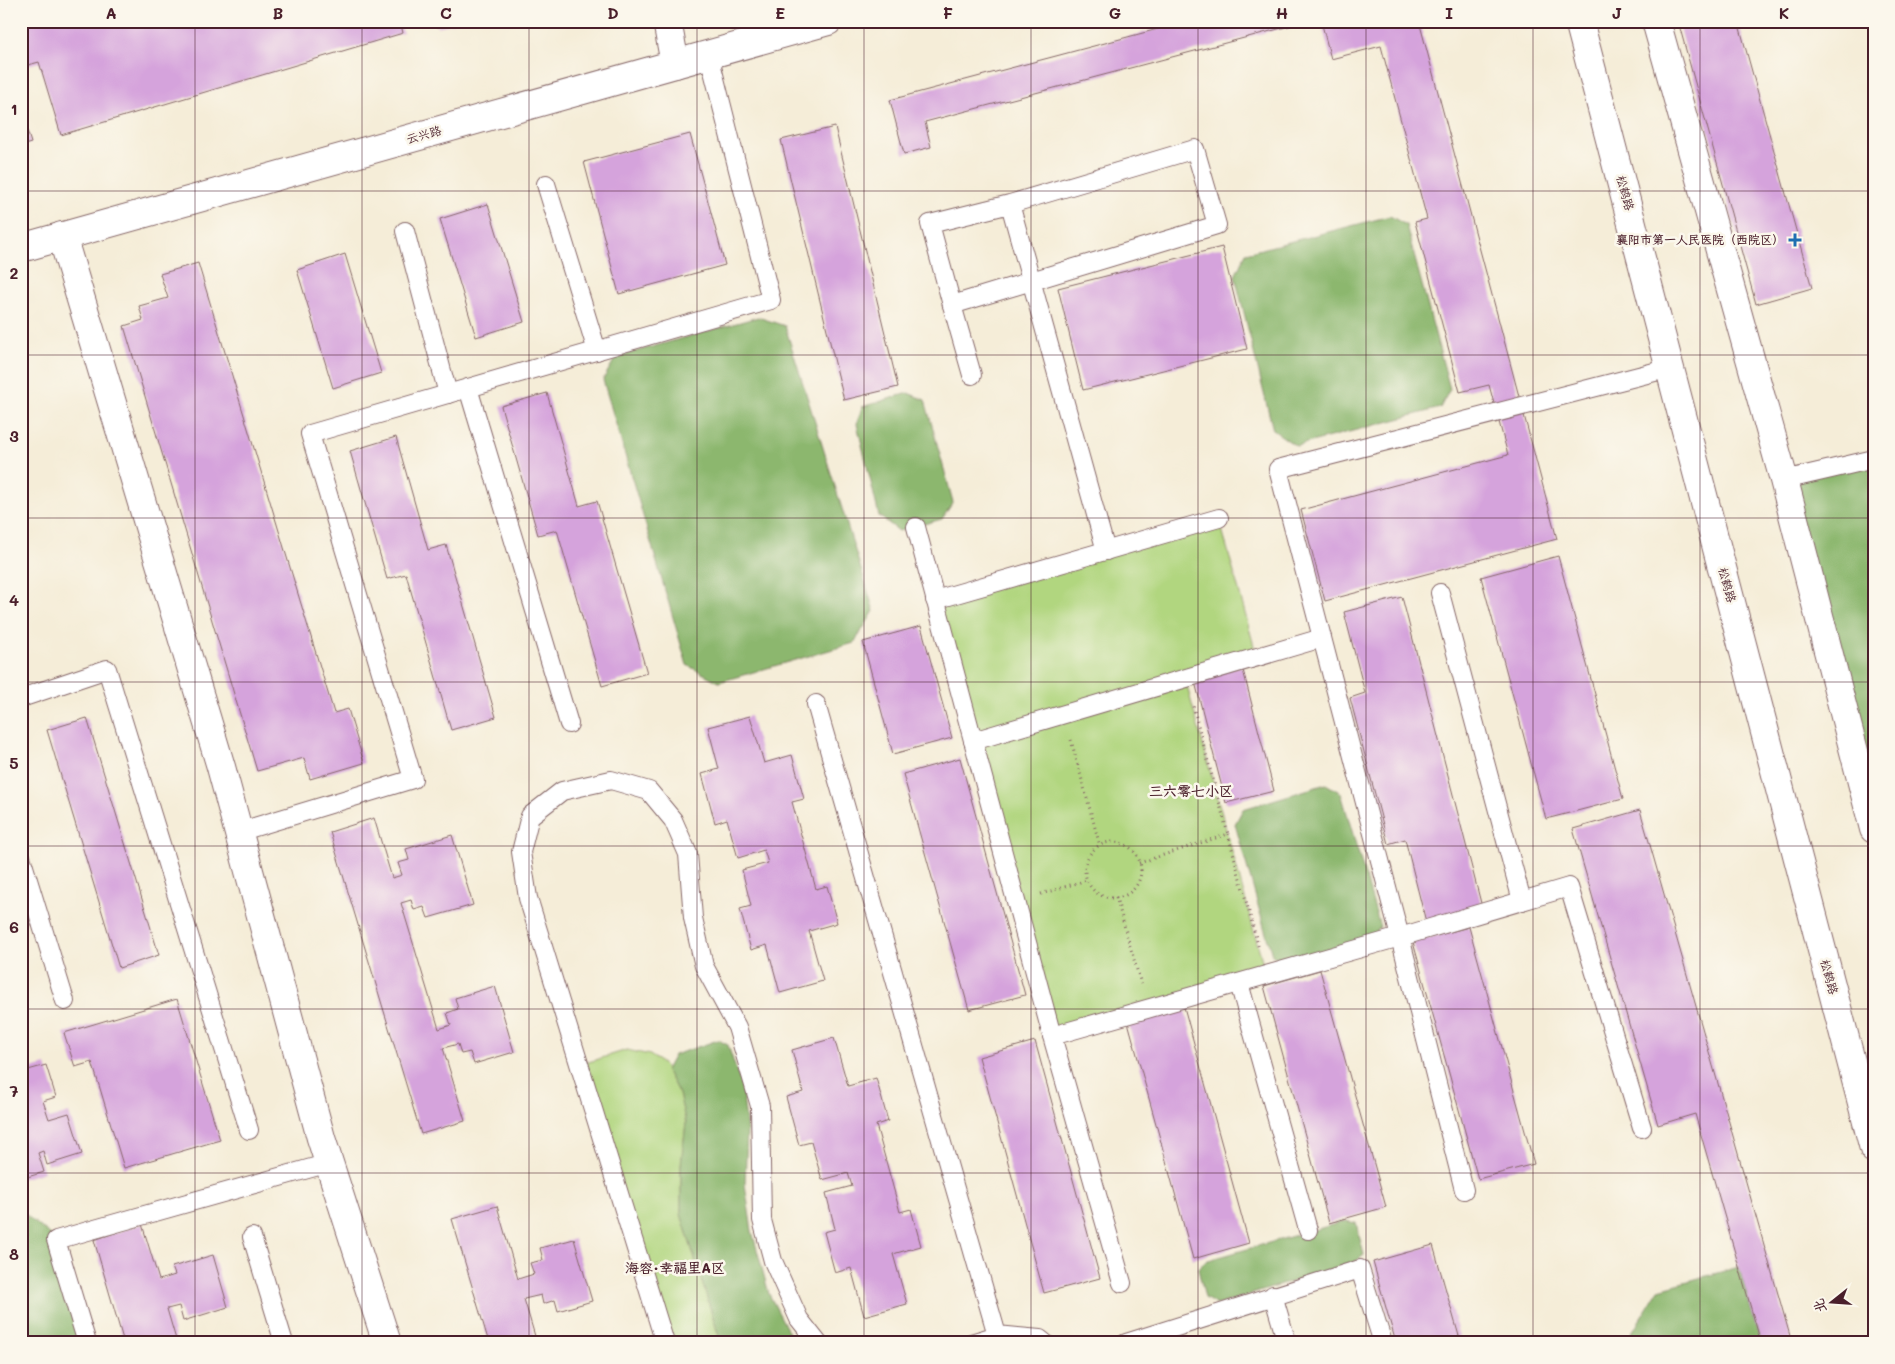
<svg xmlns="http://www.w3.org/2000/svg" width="1895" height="1364" font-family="Mali,'LXGW WenKai TC',sans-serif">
<rect width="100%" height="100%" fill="#fbf7ec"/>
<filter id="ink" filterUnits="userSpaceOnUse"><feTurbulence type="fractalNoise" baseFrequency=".02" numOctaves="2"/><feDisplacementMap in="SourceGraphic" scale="10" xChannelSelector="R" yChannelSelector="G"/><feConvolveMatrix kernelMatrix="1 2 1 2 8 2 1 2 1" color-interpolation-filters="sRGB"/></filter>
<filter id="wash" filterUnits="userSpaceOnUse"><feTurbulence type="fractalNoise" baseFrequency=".0096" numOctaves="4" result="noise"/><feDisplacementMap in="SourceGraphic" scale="20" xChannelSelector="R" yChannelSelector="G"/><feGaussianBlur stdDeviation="1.12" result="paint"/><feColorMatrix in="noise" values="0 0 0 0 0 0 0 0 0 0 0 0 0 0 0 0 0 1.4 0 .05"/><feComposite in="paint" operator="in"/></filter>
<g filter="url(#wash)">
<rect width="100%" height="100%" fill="#f5edd8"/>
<g fill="#b1d67f" stroke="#7e7a55">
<path d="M1219,518L1257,657L1185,679L1266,975L1052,1036L935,600Z"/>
<path d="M627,1050L650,1055L663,1064L679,1094L686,1123L681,1165V1214L721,1343H665L579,1065Z"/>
</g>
<g fill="#8cb76e" stroke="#6b6b4c">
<path d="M1390,216L1406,225L1450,389L1440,408L1296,446L1273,430L1235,276L1246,253Z"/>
<path d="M758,317L785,326L874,611L854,643L719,682L687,665L603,380L616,357Z"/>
<path d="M908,393L925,400L953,502L942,519L899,531L879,516L857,424L862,407Z"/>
<path d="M1874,459V829L1784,480Z"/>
<path d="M1326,784L1341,793L1380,927L1370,938L1287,963L1272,955L1235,824L1243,809Z"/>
<path d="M718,1040L728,1045L742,1088L747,1131L745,1184L752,1231L769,1294L794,1343H721L681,1214V1165L686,1123L679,1094L666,1070L674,1055Z"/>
<path d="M21,1211L56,1240L87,1343H21Z"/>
<path d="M1346,1221L1356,1223L1364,1255L1355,1262L1217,1305L1205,1298L1198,1269L1205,1261Z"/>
<path d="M1739,1267L1761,1343H1634L1631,1334L1659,1289Z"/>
</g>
<g id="blocks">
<g fill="#d5a3dc">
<path d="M21,21H400L403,33L61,135L39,62L21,67Z"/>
<path d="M436,21H458V22L437,27Z"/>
<path d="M1188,21L1305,22L925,122L931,147L904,154L890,100Z"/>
<path d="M1321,21H1419L1557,539L1325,601L1301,510L1508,455L1489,385L1460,392L1415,222L1427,219L1381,46L1331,59Z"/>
<path d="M1678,21H1738L1812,288L1756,304Z"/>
<path d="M21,111L31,143L21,146Z"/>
<path d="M835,127L898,387L844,400L781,140Z"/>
<path d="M690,134L725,265L619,294L584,162Z"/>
<path d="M488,204L524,322L476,337L440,219Z"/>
<path d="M1222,247L1247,349L1083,390L1058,288Z"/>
<path d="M345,254L381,373L333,388L297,270Z"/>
<path d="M198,263L334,713L348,709L364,763L310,779L304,758L257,771L124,326L143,320L139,306L168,298L160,274Z"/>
<path d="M547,393L579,506L597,501L647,673L602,686L557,530L538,535L501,406Z"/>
<path d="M396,437L428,550L446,545L496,717L451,730L406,574L387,579L350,451Z"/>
<path d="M1558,556L1623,799L1546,819L1481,577Z"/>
<path d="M1402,597L1482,907L1426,922L1405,839L1388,844L1350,698L1365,693L1344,612Z"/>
<path d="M921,626L952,738L893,754L863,642Z"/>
<path d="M1242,666L1274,791L1226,803L1194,678Z"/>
<path d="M750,716L764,763L792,755L804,799L792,802L816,889L827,886L837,923L809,931L823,981L780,993L767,945L751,950L740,909L751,906L742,870L768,863L764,850L738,858L727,819L715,823L702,774L719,769L708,727Z"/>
<path d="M87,718L159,955L119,968L47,730Z"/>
<path d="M960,758L1025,995L969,1010L903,774Z"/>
<path d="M1640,810L1792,1343H1761L1695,1114L1658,1125L1573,829Z"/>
<path d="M374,818L392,878L402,875L398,863L409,860L406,849L452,835L473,905L428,918L424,907L414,910L411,900L401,903L439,1029L451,1025L447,1013L458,1009L455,998L495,986L514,1052L474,1064L470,1052L461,1054L458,1044L443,1048L465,1121L421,1134L330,832Z"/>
<path d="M1469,927L1534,1164L1478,1179L1413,942Z"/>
<path d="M1320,970L1386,1207L1329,1223L1264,986Z"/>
<path d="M177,999L220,1140L124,1168L92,1062L75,1067L64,1033Z"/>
<path d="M1184,1007L1249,1243L1193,1259L1128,1022Z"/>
<path d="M834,1038L848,1086L876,1078L888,1121L876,1125L900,1212L911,1209L921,1246L893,1254L907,1304L864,1316L851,1268L835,1273L824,1232L835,1229L826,1193L852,1186L848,1173L822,1180L811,1142L799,1145L786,1097L803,1092L792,1050Z"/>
<path d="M1035,1041L1100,1278L1044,1293L979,1057Z"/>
<path d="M46,1065L56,1097L43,1101L49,1119L69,1113L82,1154L47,1165L43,1151L38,1153L44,1172L21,1179V1072Z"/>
<path d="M497,1206L518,1279L534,1274L530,1263L543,1260L540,1248L574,1239L592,1301L558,1311L555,1300L543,1304L541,1295L524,1299L537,1343H489L452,1219Z"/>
<path d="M142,1224L159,1280L175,1275L172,1267L213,1255L228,1307L183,1321L179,1306L167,1309L177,1343H124L94,1240Z"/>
<path d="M1433,1245L1461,1343H1396L1373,1262Z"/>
</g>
</g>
</g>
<g filter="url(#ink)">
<use href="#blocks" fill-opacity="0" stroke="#866768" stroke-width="1"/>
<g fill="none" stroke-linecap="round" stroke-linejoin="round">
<g stroke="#866768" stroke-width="20">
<g id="lane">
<path d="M546,184L597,351"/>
<path d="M1010,204L1195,149L1217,225L952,305L930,224L1010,204L1106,551"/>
<path d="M405,231L448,394"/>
<path d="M952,305L972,375"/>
<path d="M468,388L569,724"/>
<path d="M1784,480L1874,459"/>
<path d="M916,527L1052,1036L1400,937L1278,469L1670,368"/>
<path d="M1440,593L1522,901"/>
<path d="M935,600L1219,518"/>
<path d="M21,698L107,669L249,1130"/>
<path d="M816,704L997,1335L1040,1339L1045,1343"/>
<path d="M973,741L1322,638"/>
<path d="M238,832L413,779L310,434L771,300L709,55"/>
<path d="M21,857L65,1001"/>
<path d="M1239,983L1308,1230"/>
<path d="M1052,1036L1122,1283"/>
<path d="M1464,1190L1400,937L1569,887L1642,1128"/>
<path d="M252,1237L284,1343"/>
<path d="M1273,1295L1287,1343"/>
<path d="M87,1343L56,1240L329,1163"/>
<path d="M665,1343L528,898L521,852L530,816L562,791L611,780L649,791L673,820L688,854L693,918L704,966L737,1027L760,1106L762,1220L773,1261L799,1319L818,1343"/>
<path d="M971,1343L997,1335"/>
<path d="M1126,1343L1360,1269L1383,1343"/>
</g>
</g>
<g stroke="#866768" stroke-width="30">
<g id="street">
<path d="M667,21L675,64"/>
<path d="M62,236L221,767L321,1138L387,1343"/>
</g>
</g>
<g stroke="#866768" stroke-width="30">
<g id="secondary">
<path d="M1579,21L1874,1149"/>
<path d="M1656,21L1784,480L1874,829"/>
<path d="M21,248L828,21"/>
</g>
</g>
<g stroke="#866768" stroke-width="3" stroke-dasharray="1 4" stroke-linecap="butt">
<path d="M1071,740L1100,846"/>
<path d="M1228,834L1259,949"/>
<circle cx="1113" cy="870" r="28"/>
<path d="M1139,863L1228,834L1192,703"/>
<path d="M1041,894L1087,880"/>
<path d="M1116,897L1141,984"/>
</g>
<use href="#lane" stroke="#fff" stroke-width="18"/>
<use href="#street" stroke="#fff" stroke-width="28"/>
<use href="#secondary" stroke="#fff" stroke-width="28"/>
</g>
</g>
<path fill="none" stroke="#4a1f2b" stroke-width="1" stroke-opacity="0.55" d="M195,21V1343M362,21V1343M529,21V1343M697,21V1343M864,21V1343M1031,21V1343M1198,21V1343M1366,21V1343M1533,21V1343M1700,21V1343M21,191H1874M21,355H1874M21,518H1874M21,682H1874M21,846H1874M21,1009H1874M21,1173H1874"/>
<path fill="#1f6fb2" stroke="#fbf7ec" stroke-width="2" d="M1792.5 232.5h5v5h5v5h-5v5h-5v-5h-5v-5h5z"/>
<g text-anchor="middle" stroke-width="5" stroke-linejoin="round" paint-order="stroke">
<g font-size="12" fill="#4a1f2b" stroke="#fbf7ec">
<text transform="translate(424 135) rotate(-16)" y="4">云兴路</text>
<text transform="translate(1625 193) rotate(75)" y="4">松鹤路</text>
<text transform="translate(1727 585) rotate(75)" y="4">松鹤路</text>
<text transform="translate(1829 977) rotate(75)" y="4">松鹤路</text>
</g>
<g font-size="12" font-weight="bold" fill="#4a1f2b" stroke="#fbf7ec" text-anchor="end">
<text x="1784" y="244">襄阳市第一人民医院（西院区）</text>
</g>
<g font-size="14" font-weight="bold" fill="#4a1f2b" stroke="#fbf7ec">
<text x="1191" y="796">三六零七小区</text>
<text x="675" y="1273">海容·幸福里A区</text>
</g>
</g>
<rect width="1895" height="1364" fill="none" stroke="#fbf7ec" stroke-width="55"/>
<g transform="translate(1832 1302) rotate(253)" stroke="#fbf7ec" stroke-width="4" paint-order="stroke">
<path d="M0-4L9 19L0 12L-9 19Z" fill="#4a1f2b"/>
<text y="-8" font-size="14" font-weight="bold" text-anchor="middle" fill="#4a1f2b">北</text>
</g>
<rect x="28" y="28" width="1840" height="1308" fill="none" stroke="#4a1f2b" stroke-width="2"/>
<g font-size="16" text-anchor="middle" font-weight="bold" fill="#4a1f2b">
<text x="111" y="19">A</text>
<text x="278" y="19">B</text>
<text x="446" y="19">C</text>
<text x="613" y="19">D</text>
<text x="780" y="19">E</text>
<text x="948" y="19">F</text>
<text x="1115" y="19">G</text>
<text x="1282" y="19">H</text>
<text x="1449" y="19">I</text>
<text x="1617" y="19">J</text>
<text x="1784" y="19">K</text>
<text x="14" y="115">1</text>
<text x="14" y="279">2</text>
<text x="14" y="442">3</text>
<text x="14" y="606">4</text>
<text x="14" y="769">5</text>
<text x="14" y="933">6</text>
<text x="14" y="1097">7</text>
<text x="14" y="1260">8</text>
</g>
</svg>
